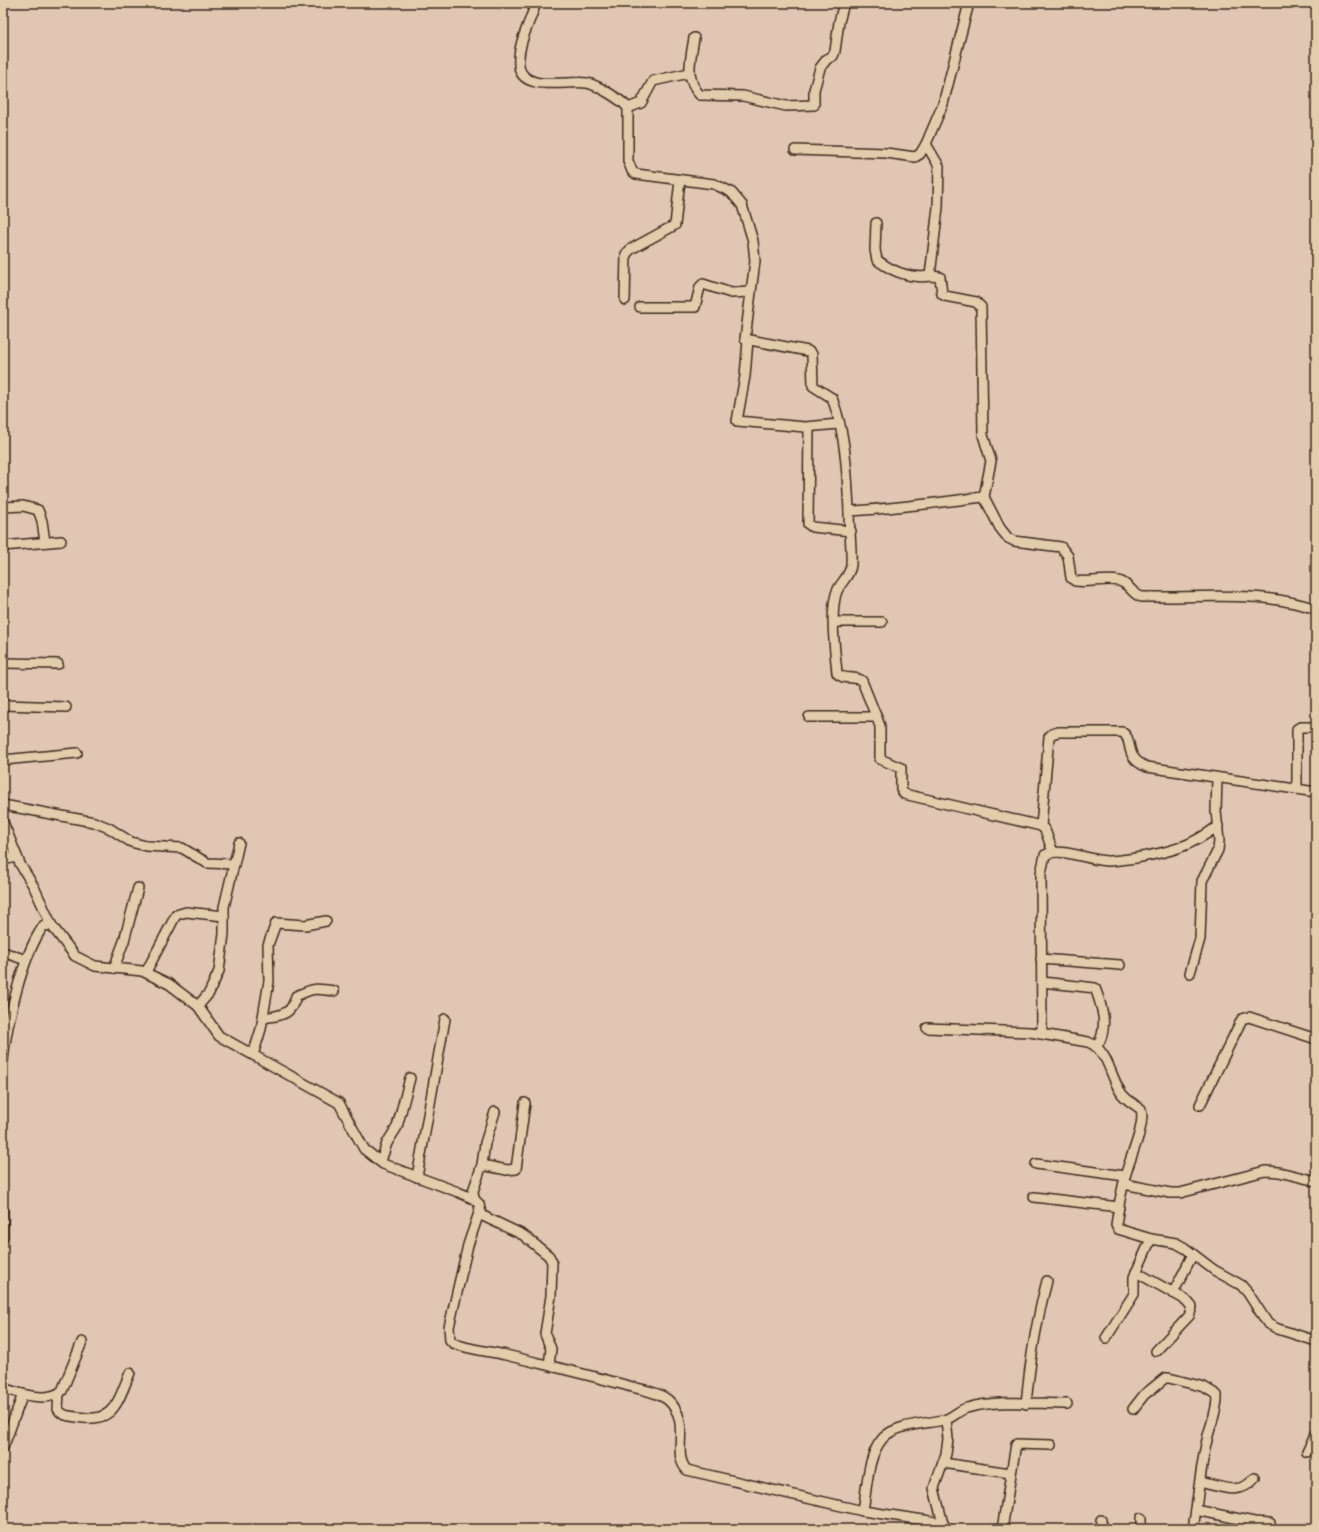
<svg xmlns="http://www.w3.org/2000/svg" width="1319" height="1532" font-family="'Gochi Hand',sans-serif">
<rect width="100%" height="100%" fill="#e2c6b4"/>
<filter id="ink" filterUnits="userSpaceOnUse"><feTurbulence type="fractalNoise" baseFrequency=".025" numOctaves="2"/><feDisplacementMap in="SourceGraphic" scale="8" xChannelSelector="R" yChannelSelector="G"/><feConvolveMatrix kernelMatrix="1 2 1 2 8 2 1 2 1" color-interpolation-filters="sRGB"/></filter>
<g filter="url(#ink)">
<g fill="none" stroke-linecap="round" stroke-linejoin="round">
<g stroke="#3b2a1e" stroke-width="12">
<g id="minor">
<path d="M536,3C530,22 517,45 519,65C521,93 568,80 587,83C597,85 622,100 628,108V161L632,171L636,174L714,184L731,192L742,205L753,241L755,261L745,339L808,351L812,354L813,386L832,398C846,435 847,472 849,511C849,529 852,547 851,565C850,577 839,583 836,594C830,616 835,650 837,673C843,681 855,675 862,681L880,726V759L901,768V789L904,794L1041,826L1045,830L1053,852"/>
<path d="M969,3L943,104L926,144L939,166L938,207L930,276L940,277L942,294L945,296L976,302L981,307L983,435L991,461L984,497L1000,528L1008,538L1014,541L1061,547L1068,556L1071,578L1075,581C1090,583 1106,578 1119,581C1130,584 1132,595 1142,597C1199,598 1261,590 1316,609"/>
<path d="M694,38C691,58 684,79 700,95L743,96L786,106L814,105V90L820,68L827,59L833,56L835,51L839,22L844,3"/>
<path d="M628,108L641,103L653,81L689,73"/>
<path d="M795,150L886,153L915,157L920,154L926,144"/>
<path d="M876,223L875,250L877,260C893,272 910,279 930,276"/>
<path d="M625,300L626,254L631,249L675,225L680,180"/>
<path d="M640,307H695L700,287L703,284L731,293L751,292"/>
<path d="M748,340L745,376L737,421L805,427L839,424"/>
<path d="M809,427L808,524L812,527L851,531"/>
<path d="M3,507L23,506L38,510L42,521L45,542"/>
<path d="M849,511C894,509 939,502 984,497"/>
<path d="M3,546L61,541"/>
<path d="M834,622H882"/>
<path d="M3,663L58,664"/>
<path d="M3,705L66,707"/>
<path d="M809,717H877"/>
<path d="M3,760L77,753"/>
<path d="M1297,789V729L1300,727H1316"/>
<path d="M3,805L94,822L109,828L131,842L146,846L182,848L207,863L234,864"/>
<path d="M3,822L20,864L34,887L52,926L75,956L95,966L142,971L169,984L198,1006L219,1036L339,1103L364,1149L383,1164L458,1192L474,1199L479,1204L480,1210L468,1245L449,1327L450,1340L453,1343C469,1350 489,1351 506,1355C546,1365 586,1374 625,1385C638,1389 657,1391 668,1400C693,1423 670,1453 687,1470L863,1511L930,1521L943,1524L949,1529"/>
<path d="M1041,826L1049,737L1052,734L1058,732H1122C1135,740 1122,757 1147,767L1316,792"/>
<path d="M3,860L17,857"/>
<path d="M3,952L26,960"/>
<path d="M1041,959L1120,965"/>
<path d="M114,968L124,941L138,888"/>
<path d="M146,972L176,915L186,912L224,916"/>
<path d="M1190,973L1200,939L1202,881L1218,850L1219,841L1216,811L1217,778"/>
<path d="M1042,982L1095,988C1102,1006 1109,1028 1097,1046"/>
<path d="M198,1006L209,993L219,971L224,934V907L239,843"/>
<path d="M263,1018C281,1015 291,1016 296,996C314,988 315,988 334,991"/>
<path d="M927,1028L1030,1032L1088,1042C1108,1050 1109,1073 1120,1091C1124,1099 1134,1104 1141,1109C1146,1126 1129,1159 1125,1177C1121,1193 1118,1209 1116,1225L1118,1229L1151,1239L1176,1243L1185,1248L1214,1270L1241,1285L1248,1293L1268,1324L1278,1329L1316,1341"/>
<path d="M1042,1034L1041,873L1045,855C1059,846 1091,861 1108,861C1117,861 1127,859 1136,858C1170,852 1190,847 1218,826"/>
<path d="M253,1055L261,1029L269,981L268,945L276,923L305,925L326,921"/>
<path d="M3,1060C7,1022 22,956 44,925L52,926"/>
<path d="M1200,1105L1242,1019L1249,1017L1316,1039"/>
<path d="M381,1161L387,1143L397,1127L410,1078"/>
<path d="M1036,1164L1125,1176"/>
<path d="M482,1165L507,1170L516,1169L525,1103"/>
<path d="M417,1177L445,1019"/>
<path d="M1124,1184L1170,1193H1180L1265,1171L1279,1172L1316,1181"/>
<path d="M1034,1197L1119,1207"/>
<path d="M474,1199L473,1191L482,1165L485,1143L495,1112"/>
<path d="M3,1210V1236"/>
<path d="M480,1210L483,1216L523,1235L549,1256L552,1262L551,1296L545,1334L551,1349L549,1365"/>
<path d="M1136,1272L1186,1300L1192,1307L1189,1316L1156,1351"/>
<path d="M1173,1293L1193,1254"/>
<path d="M1106,1338L1134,1294V1277L1151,1239"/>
<path d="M3,1388C21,1394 46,1403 62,1391L82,1342"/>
<path d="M59,1393L58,1409C62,1416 69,1416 77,1417C115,1424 117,1402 130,1373"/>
<path d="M1026,1404C1030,1362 1036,1322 1047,1281"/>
<path d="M1133,1409L1144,1395L1165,1378H1169L1204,1387L1217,1395C1218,1410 1210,1425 1207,1440C1200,1469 1198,1499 1193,1529"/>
<path d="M3,1448L23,1394"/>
<path d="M1307,1452L1316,1434"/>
<path d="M943,1463L1010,1473"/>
<path d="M1200,1482C1220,1486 1239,1497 1255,1478"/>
<path d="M1196,1510L1254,1522L1270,1523"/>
<path d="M863,1511C867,1488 867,1456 883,1438C896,1424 925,1424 943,1420C952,1419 958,1410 967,1408C999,1399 1035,1404 1067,1404"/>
<path d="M943,1524L934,1488L946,1454L948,1439L946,1420"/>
<path d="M1002,1529L1016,1444L1051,1445"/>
<path d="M1100,1529L1101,1520"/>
<path d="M1141,1529V1518"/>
</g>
</g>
<use href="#minor" stroke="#e3ccac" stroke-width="9"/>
</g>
</g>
<rect width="1319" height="1532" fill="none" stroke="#e3ccac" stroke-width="16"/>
<rect x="8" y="8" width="1303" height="1516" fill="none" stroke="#3b2a1e" stroke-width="1.5" filter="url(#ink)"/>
</svg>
